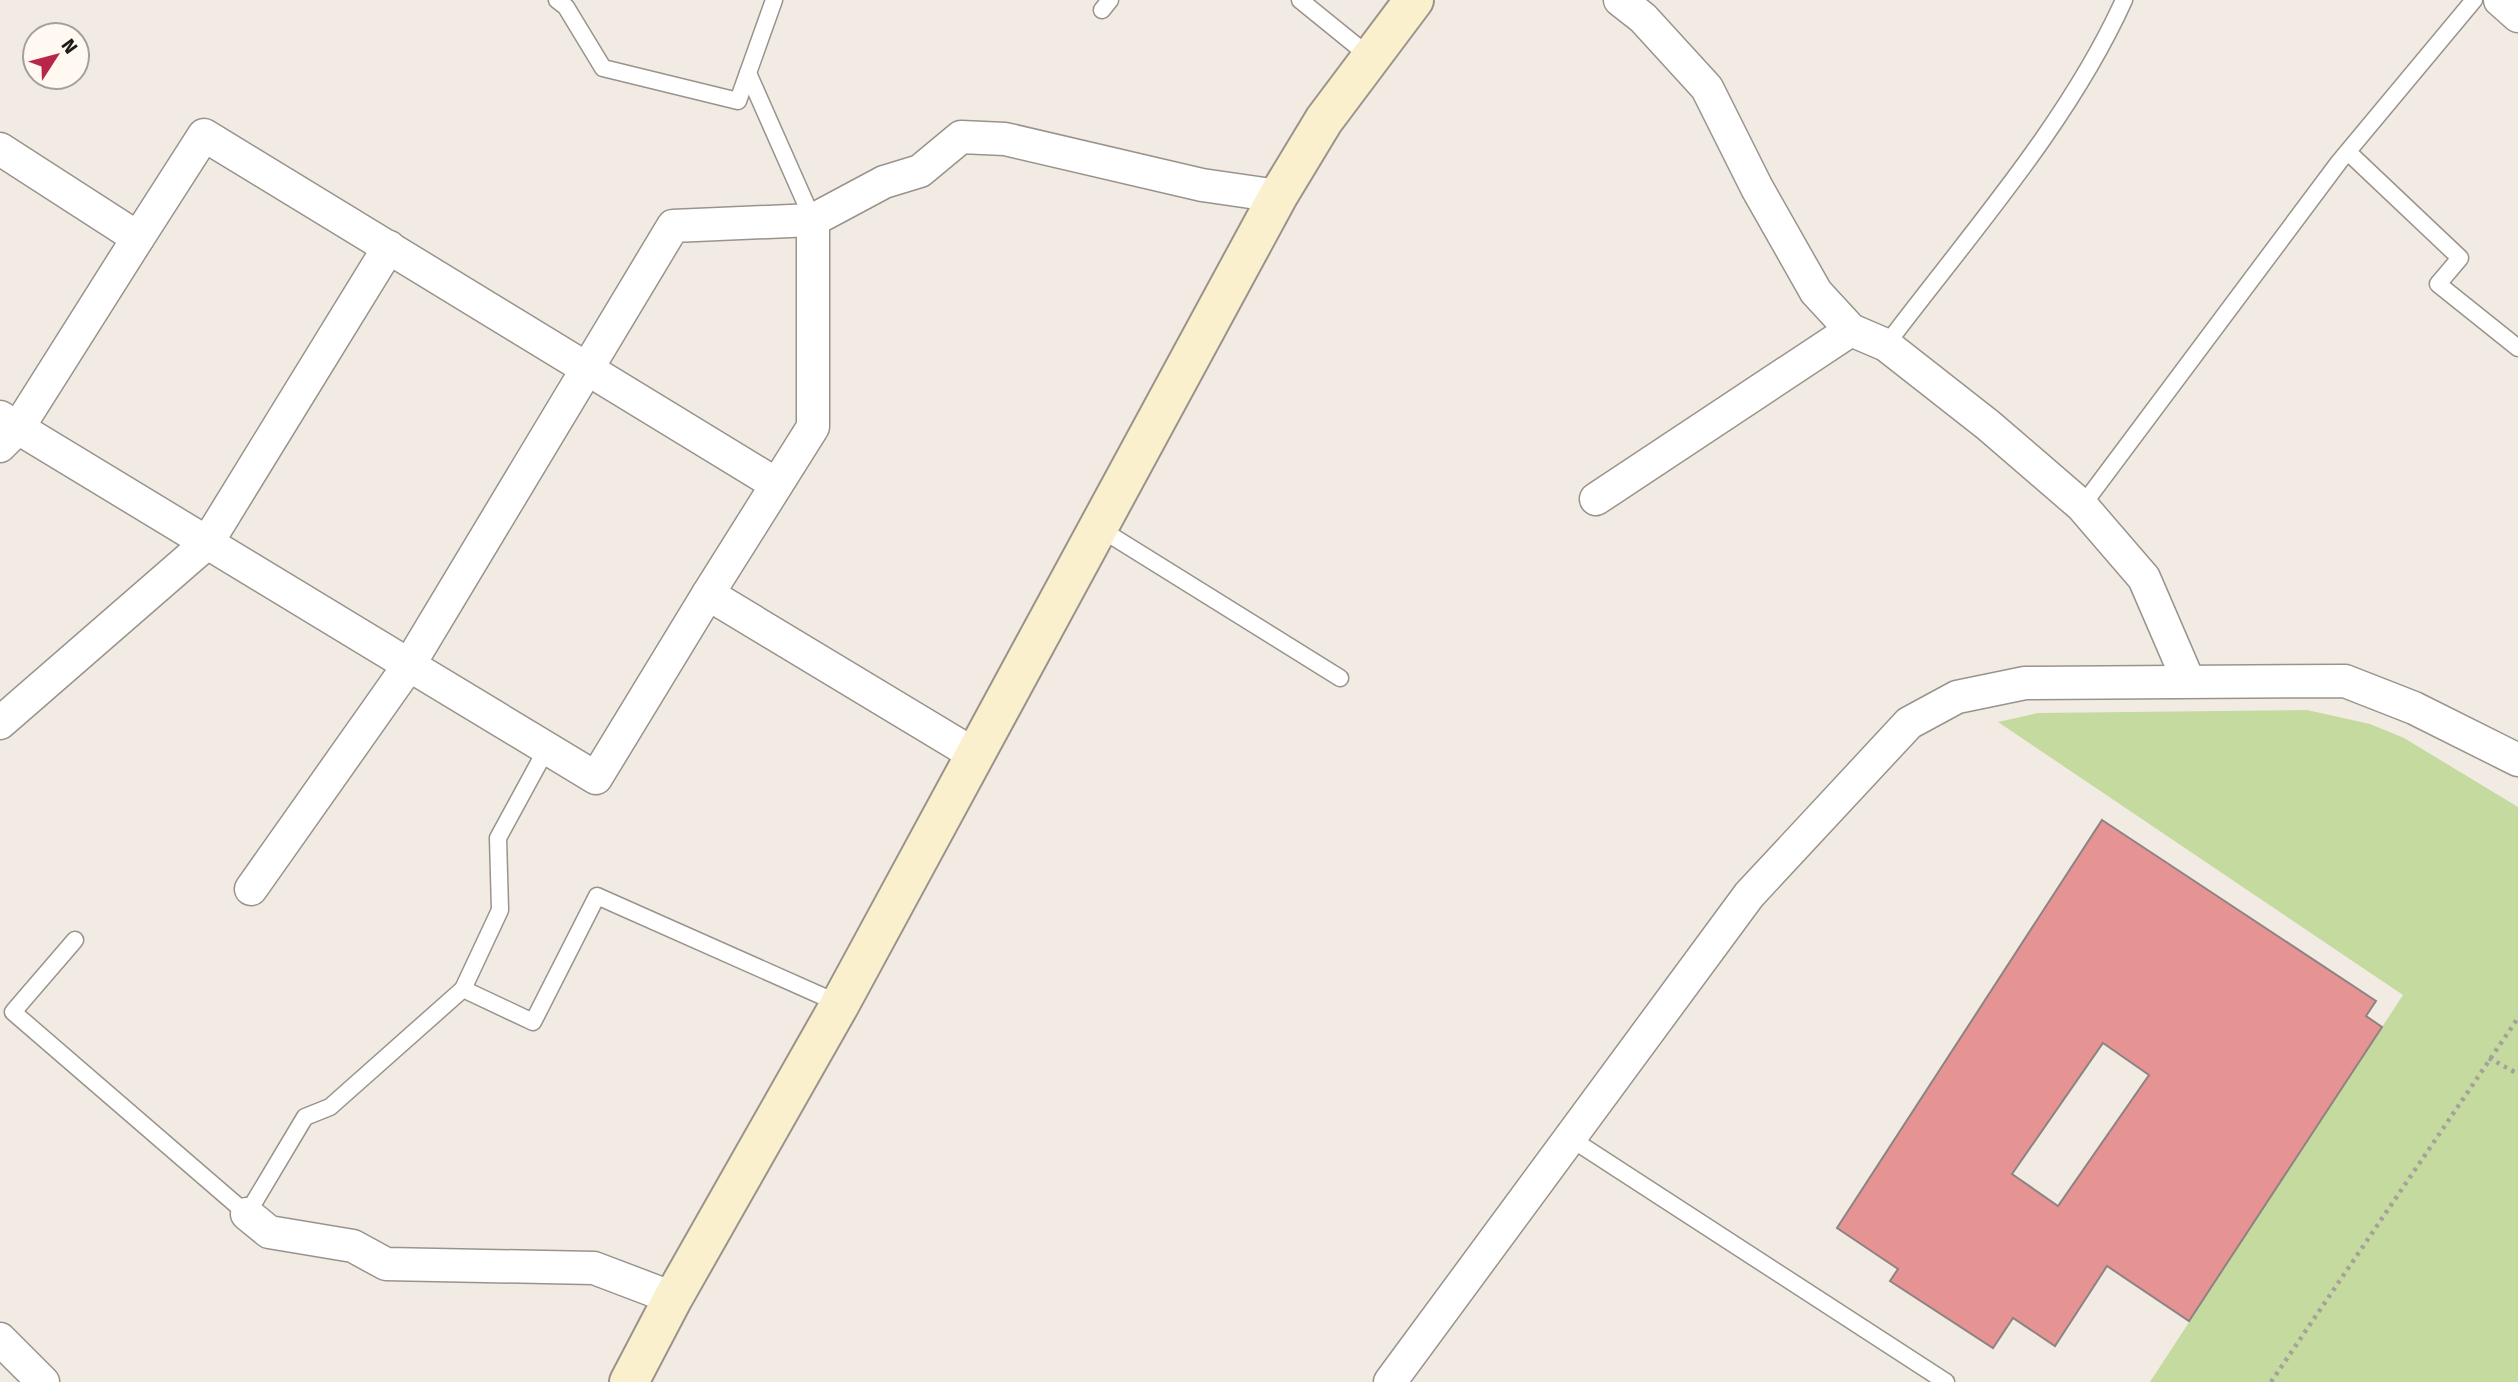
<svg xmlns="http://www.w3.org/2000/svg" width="2518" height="1382" font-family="'Fira Sans',sans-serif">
<rect width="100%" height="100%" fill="#f1ebe3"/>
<path fill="#c5da9f" d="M2307,710L2370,724L2404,738L2518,807V1382H2150L2403,995L1998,722L2038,713Z"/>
<path fill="#e59493" stroke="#8d8382" stroke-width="2" fill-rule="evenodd" d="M2102,820L2376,1001L2366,1016L2382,1027L2189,1321L2107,1266L2055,1346L2013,1318L1993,1348L1890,1281L1898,1269L1837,1228ZM2103,1043L2149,1075L2058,1206L2012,1174Z"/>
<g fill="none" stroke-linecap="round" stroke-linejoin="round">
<g stroke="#99938c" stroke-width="19">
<g id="lane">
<path d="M557,0L566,7L603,68L738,101L774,0"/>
<path d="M1300,0L1369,56"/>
<path d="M1102,10L1110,0"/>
<path d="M748,73L813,220"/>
<path d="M2348,152L2460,258L2438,284L2518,348"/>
<path d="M1886,345C1968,236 2068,124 2124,0"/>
<path d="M2082,506L2339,162L2474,0"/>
<path d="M1099,528L1340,678"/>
<path d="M75,940L13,1012L247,1214L305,1117L330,1107L463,989L533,1022L597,896L840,1004"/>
<path d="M463,989L500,910L498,838L547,748"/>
<path d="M1570,1138L1946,1382"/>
</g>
</g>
<g stroke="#99938c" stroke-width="35">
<g id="street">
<path d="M1620,0L1643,18L1707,88L1757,188L1816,292L1851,330L1886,345L1988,425L2082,506L2144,578L2188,680"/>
<path d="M2500,0L2518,16"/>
<path d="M0,149L138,238L204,135L776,484"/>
<path d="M0,417L409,665L251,889"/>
<path d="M0,446L18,428L138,238"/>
<path d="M1596,499L1851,330"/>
<path d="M708,594L813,427V220"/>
<path d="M0,723L207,543L389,247"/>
<path d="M975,755L708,594L596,778L409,665L673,226L813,220L884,182L920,171L961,137L1005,139L1202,185L1278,196"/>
<path d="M247,1214L269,1232L353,1246L386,1264L594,1268L673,1298"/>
<path d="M0,1339L43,1382"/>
<path d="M1390,1382L1749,895L1909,723L1957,697L2025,683L2345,681L2414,708L2518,760"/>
</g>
</g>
<g stroke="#99938c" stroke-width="42">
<path id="secondary" d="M629,1382L673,1298L840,1004L1278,196L1324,120L1414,0"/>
</g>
<g stroke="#a5a19b" stroke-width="4.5" stroke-dasharray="3.5 5" stroke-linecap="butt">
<path d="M2489,1058L2518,1074"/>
<path d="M2271,1382L2518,1018"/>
</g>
<use href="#lane" stroke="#fff" stroke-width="16"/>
<use href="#street" stroke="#fff" stroke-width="32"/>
<use href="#secondary" stroke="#fbf0cd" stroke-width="38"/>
</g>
<g transform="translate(56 56) rotate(54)"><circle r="33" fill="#fff9f1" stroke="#a4a09a" stroke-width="2"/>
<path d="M0-5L12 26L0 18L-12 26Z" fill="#b72548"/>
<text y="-10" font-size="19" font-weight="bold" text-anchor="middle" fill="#1c1a17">N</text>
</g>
</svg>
